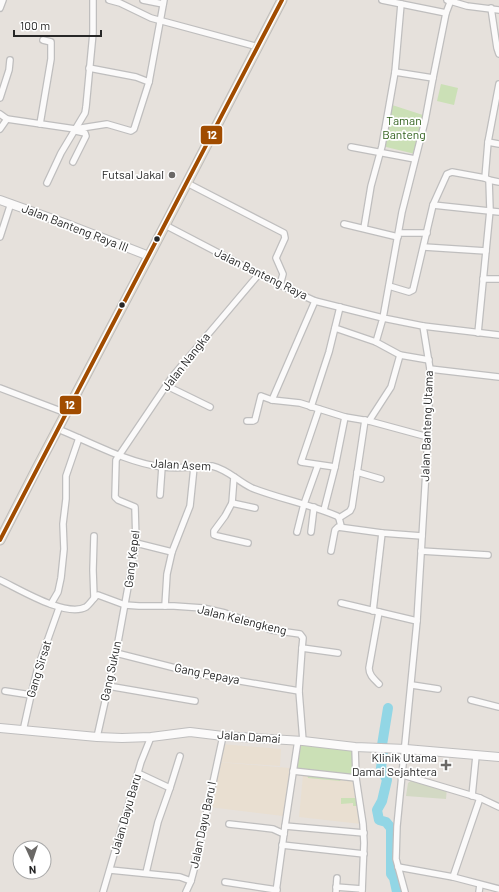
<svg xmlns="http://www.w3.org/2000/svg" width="499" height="892" font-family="Barlow,sans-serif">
<rect width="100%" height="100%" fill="#e6e1dc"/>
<g fill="#e9dfd1">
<path d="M221,744L281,749L280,766L219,762Z"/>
<path d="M218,762L290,768L283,816L209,807Z"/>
<path d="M303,775L355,780L361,824L299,817Z"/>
</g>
<g fill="#cbe0b6">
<path d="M441,84L458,88L454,105L437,101Z"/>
<path d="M389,104L426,116L415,154L382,146Z"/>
<path d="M299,741L355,748L356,778L293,771Z"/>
<path d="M307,774L342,777L340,781L308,778Z"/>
<path d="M341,798H358L359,806H353V803L341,804Z"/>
</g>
<path fill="#d3d9c4" d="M414,779L447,788L446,799L406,796L408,783Z"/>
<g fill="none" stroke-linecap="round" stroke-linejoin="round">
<g stroke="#92d6e5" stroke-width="10">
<path d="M382,745L388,708"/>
<path d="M383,752L381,768L387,780L382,801L377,810L379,820L386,822L391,828V874L394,878L397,892"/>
</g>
<g stroke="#bfbebe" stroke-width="8">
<g id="street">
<path d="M109,0L120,3L151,18L258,47"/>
<path d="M143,0L163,4"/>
<path d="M382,0L446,13"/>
<path d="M447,0L467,6L499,10"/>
<path d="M0,8L3,0"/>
<path d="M491,8L497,48L499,54"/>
<path d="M89,68L136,77L149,82"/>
<path d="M395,72L433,78"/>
<path d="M0,98L9,70L10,60"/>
<path d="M0,114L7,119"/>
<path d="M40,124L51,59V42L43,40"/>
<path d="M0,129L7,119L75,129L107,124L131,131L134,129L149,82L164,0"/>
<path d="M488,142L499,144"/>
<path d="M351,147L415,159"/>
<path d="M73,162L86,136L85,133L76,131"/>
<path d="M485,178L488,142L499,84"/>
<path d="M489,180L499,182"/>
<path d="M47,183L61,153L85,113L86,107L93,33V0"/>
<path d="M187,183L284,233L285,238L276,258L283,274L280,285"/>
<path d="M433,205L499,212"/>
<path d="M344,224L398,237"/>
<path d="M165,225L280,285L315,301L383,318L376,342L400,355"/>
<path d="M364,228L371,186L382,146L395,72L401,4"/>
<path d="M399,233H427"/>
<path d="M0,237L11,203"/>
<path d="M424,247L486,251"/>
<path d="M483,279H499"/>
<path d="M389,286L409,292L413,290L433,205L447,174L452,172L485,178L489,180L490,210L478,333"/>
<path d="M423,326L499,335"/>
<path d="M335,328L376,342"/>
<path d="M430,369L499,377"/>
<path d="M167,386L210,407"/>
<path d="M0,388L66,413"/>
<path d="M272,400L315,301"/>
<path d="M311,407L329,352L340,307"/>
<path d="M319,409L301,462L335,467"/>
<path d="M247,421H253L255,420L261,396L272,400L300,403L345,417L369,421L428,437"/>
<path d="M369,421L391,387L400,355L429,360"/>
<path d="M58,429C90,442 128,463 162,467C178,469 196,467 212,466C229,470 237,481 252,488C280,499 309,504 337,516L339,518L341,526"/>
<path d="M357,472L381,479"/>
<path d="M234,477L232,503L225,516L214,531V535L217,536L248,543"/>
<path d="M160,495L162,467"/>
<path d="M232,503L255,508"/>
<path d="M324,510L335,467L345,417"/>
<path d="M339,518L350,511L352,507L365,420"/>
<path d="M297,532L304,504L318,465"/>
<path d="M311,532L314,507"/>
<path d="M94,536L93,570L94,598"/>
<path d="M136,543L172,552"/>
<path d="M331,551L335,530L338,527L382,533L422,536"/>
<path d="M421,551L488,555"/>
<path d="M0,580C19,589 66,618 86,607C90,604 93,599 96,596L98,595L125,605L139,606H174L203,608L225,613L272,630L300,634L303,638L302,648L299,691L303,741"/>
<path d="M341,603L417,621"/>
<path d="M51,604L58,592L61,578L64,549L63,524L66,499V476L79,438"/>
<path d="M165,606L167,574L172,552L190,506L194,467"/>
<path d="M373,611L382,533"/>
<path d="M379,612L369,668C369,675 374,679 379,684"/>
<path d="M302,648L338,653"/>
<path d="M116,653L199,674L299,691"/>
<path d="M412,685L438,689"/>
<path d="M108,686L195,701"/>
<path d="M5,691L31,695"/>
<path d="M471,700L499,707"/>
<path d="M23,731L31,695L38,667L59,608"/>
<path d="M97,737L116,653L136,543L135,507L118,500L115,497L116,460L172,377L259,274"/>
<path d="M355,747L356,778L363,824L364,843L362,892"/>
<path d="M293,771L356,778"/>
<path d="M138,773L170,788L158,822L146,873"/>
<path d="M403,775L480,798L499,807"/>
<path d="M170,788L180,756"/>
<path d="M472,796L476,756"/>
<path d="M229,824L273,829L284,834"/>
<path d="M285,826L364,833"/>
<path d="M282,845L364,854"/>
<path d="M398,867L453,877L499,889"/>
<path d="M110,870L180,877L191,881L195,866L223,736"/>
<path d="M453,877L480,798"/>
<path d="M225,882L277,890"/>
<path d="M336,887L362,889"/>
<path d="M103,892L141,762L151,737"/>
<path d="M186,892L191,881"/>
<path d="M276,892L285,826L298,740"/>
<path d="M336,892L337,878"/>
<path d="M405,892L396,859L397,826L417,621L428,437L430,369L423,326L383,318L402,212L425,121L433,78L446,13L451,0"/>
<path d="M479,892L480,885"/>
</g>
</g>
<g stroke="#bfbebe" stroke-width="10">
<g id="secondary">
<path d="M0,200L64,223L149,256"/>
<path d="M0,728L97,737L122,738L151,737L190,732L223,736L303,741L355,747L406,749L499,757"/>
</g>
</g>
<g stroke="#bfbdbb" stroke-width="11">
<path id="primary" d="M0,540L38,466L149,256L282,0"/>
</g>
<use href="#street" stroke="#fbfafa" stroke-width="5.5"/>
<use href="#secondary" stroke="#fbfafa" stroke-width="8"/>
<use href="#primary" stroke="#e4ded3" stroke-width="9"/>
<g stroke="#fff" stroke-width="7">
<path id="bus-1" d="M0,540L282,0"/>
</g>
<use href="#bus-1" stroke="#a14c00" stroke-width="4"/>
</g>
<g fill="#6a6866" stroke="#fff" stroke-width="1.5">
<circle cx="172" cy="175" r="4"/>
<path d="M444 759h4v4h4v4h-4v4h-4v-4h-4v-4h4z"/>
</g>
<g fill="#272727" stroke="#fff" stroke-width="1.5">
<circle cx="157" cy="239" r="3.5"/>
<circle cx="122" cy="305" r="3.5"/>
</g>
<g text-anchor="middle" stroke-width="3.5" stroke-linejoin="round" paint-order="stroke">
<g font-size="12" fill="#2f5f1b" stroke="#fff">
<text x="404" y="125">Taman<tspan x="404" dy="14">Banteng</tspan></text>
</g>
<g font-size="12" fill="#272727" stroke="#fff" text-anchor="end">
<text x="164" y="179">Futsal Jakal</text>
<text x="437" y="762">Klinik Utama<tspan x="437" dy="14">Damai Sejahtera</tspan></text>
</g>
<g font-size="12" fill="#272727" stroke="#fff">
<text transform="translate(75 228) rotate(21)" y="4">Jalan Banteng Raya III</text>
<text transform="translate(261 274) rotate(26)" y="4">Jalan Banteng Raya</text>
<text transform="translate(186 362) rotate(-52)" y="4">Jalan Nangka</text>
<text transform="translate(427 426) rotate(-88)" y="4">Jalan Banteng Utama</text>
<text transform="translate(181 465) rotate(3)" y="4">Jalan Asem</text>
<text transform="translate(132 559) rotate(-83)" y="4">Gang Kepel</text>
<text transform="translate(242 620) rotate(14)" y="4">Jalan Kelengkeng</text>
<text transform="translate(39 669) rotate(-73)" y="4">Gang Sirsat</text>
<text transform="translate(111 671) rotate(-78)" y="4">Gang Sukun</text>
<text transform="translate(207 674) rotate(11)" y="4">Gang Pepaya</text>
<text transform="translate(249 737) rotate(4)" y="4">Jalan Damai</text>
<text transform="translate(126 814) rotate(-74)" y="4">Jalan Dayu Baru</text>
<text transform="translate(203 825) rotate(-78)" y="4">Jalan Dayu Baru I</text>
</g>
</g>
<g stroke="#fff" stroke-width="1.5">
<rect x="200" y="125" width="23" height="20" rx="4" fill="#a14c00"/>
<rect x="59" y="395" width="23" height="20" rx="4" fill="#a14c00"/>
</g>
<g font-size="11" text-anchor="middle" font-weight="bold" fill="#fff">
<text x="212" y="139">12</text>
<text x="70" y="409">12</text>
</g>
<g transform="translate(32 860) rotate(177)"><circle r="19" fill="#ffffff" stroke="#a9a9a9"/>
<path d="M0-3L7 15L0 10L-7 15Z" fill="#6a6866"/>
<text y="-6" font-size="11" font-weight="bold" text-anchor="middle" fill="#272727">N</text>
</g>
<path d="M14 30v6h87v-6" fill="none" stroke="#272727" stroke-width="2"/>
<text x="20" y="30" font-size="12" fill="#272727" stroke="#ffffff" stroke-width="3" paint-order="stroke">100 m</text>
</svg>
